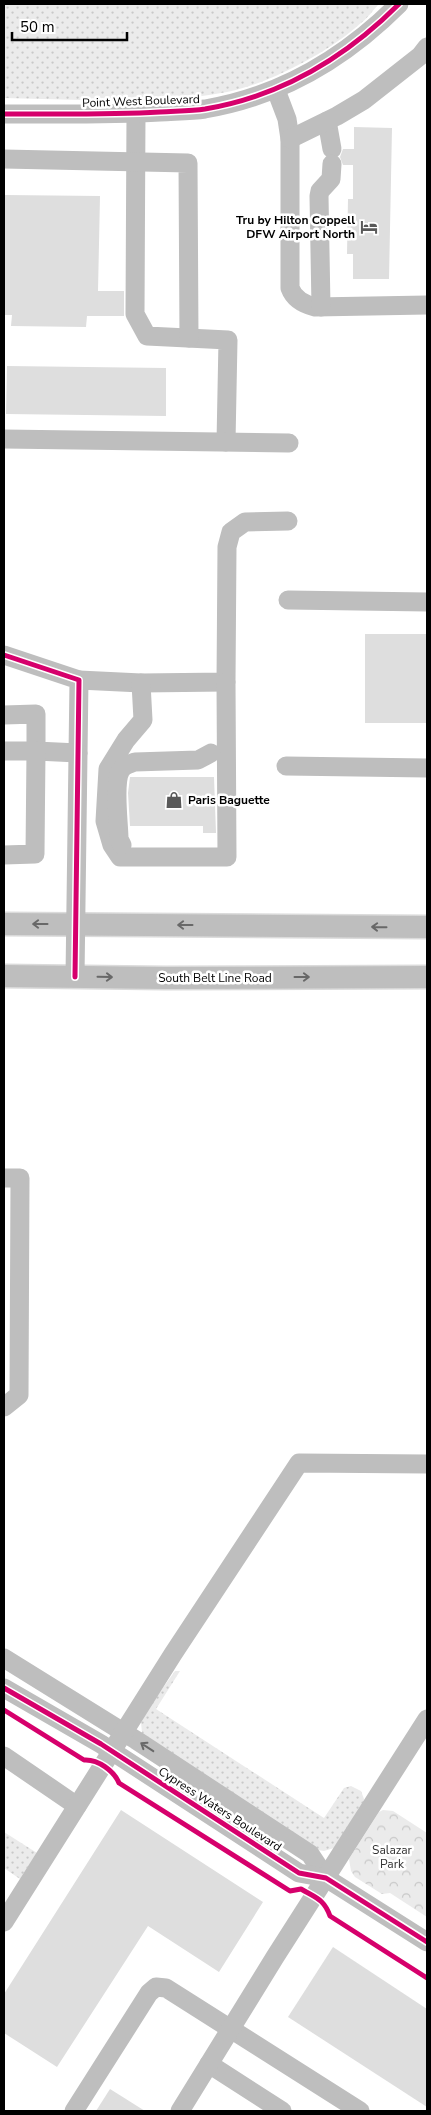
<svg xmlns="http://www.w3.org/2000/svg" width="431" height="2115" font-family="'Nunito Sans',sans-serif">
<defs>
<pattern id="grass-dots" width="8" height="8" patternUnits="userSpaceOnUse" patternTransform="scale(1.25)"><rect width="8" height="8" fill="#ebebeb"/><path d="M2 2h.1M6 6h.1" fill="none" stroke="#c8c8c8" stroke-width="1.8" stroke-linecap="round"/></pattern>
<pattern id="forest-crowns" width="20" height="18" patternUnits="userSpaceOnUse" patternTransform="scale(1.25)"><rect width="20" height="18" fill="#ebebeb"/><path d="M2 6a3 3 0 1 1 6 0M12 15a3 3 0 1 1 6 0" fill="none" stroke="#c8c8c8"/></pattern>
</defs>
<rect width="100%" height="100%" fill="#fff"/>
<g fill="url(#grass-dots)">
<path d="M4,4H379C373,10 368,18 361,23C329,52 269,84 227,92C154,106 78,99 4,98Z"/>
<path d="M175,1671H180L156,1709L324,1818L344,1788L351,1786L361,1791L364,1799L363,1803L334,1848L324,1851L317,1850L142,1733L141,1722L142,1717Z"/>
<path d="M4,1832L37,1853L20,1879L4,1868Z"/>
</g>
<path fill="url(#forest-crowns)" d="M383,1810L393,1811L427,1833V1917L390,1893L382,1894L355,1877L351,1871L349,1859L379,1812Z"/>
<g fill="#dedede">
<path d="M354,127L392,128L389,279H353V254H347L348,199H353V165H343L340,157L343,149H354Z"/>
<path d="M5,195L100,196L98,291H124V316H87L86,327L11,326L12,315H4Z"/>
<path d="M7,366L166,368V416L6,414Z"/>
<rect x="365" y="634" width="62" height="89"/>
<path d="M130,777H214L216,833H203V826H130L128,793Z"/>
<path d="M121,1810L263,1902L219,1972L148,1926L57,2067L4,2033V1994Z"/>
<path d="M333,1947L427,2009V2107L288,2017Z"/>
<path d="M110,2089L145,2111H96Z"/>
</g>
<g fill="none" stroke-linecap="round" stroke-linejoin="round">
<g stroke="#dbdbdb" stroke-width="25">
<g id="major">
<path d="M4,924L427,927"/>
<path d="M4,976L165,978L427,977"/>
</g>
</g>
<g stroke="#bebebe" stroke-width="19">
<path d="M276,90L287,119L290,139V288C294,299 303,304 315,307L427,305"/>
<path d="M136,113L135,314L147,336L228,340L226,442"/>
<path d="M4,114C56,114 108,115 160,112C175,111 191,111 205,109C282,96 345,58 399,4"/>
<path d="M327,121L332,149"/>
<path d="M290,139L337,116L364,100L420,56L427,47"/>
<path d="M4,159L188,163L189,338"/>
<path d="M321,307L319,196L320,191L331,179L332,164"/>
<path d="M4,439L289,443"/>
<path d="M288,600L427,602"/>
<path d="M4,655L79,680L75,977"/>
<path d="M79,680L141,683L226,682L227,547L231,532L245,522L288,521"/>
<path d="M141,683L143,720L126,740L108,769L105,821L112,845L120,857H227L226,682"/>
<path d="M4,715L36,714V751L78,753"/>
<path d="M4,751H36L35,854L4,855"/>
<path d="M286,766L427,768"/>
<path d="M122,845L119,839C119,824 113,782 121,770C124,765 129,764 135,762L198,760L211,753"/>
<path d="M4,1178H20L19,1395L4,1407"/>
<path d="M4,1658L136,1740L310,1854L326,1878"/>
<path d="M4,1688L101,1744L299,1873L326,1878L427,1942"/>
<path d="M4,1756L77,1806"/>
<path d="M4,1922L173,1654L299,1463L427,1464"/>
<path d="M209,2064L282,2111"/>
<path d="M74,2111L149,1993L156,1987L166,1988L360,2111"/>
<path d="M180,2111L275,1957L427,1719"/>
</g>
<use href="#major" stroke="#bebebe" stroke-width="22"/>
<g stroke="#fff" stroke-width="8">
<g id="cycleway">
<path d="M4,114C56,114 108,115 160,112C175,111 191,111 205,109C282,96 345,58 399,4"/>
<path d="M4,655L79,680L75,977"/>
<path d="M4,1688L101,1744L299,1873L326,1878L427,1942"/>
<path d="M4,1710L84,1760C98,1759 114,1771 119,1783L290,1891L301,1889C316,1898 324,1899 330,1916L427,1978"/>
</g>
</g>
<use href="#cycleway" stroke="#d6006c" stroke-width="5"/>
</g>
<defs><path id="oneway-shaft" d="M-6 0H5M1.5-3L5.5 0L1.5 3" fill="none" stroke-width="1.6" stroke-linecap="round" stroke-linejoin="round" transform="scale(1.25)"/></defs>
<g stroke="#686868">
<use href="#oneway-shaft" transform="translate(40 924) rotate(-180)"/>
<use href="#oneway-shaft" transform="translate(185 925) rotate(-180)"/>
<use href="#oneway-shaft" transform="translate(379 927) rotate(-179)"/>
<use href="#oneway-shaft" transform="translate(105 977) rotate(1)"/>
<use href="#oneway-shaft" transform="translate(302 977)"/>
<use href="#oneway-shaft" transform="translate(147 1747) rotate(-147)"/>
</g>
<defs>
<g id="hotel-bare" transform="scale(1.35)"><path d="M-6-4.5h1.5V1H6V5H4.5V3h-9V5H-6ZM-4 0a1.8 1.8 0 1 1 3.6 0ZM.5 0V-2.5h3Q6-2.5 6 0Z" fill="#595959" stroke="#fff" stroke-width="2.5" paint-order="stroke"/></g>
<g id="shop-bare" transform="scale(1.35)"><path d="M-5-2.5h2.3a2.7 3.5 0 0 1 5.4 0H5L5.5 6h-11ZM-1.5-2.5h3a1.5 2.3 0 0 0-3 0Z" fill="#595959" stroke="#fff" stroke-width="2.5" paint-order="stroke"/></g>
</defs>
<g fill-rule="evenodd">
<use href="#hotel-bare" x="369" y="227"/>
<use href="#shop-bare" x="174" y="800"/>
</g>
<g text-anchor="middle" stroke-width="5" stroke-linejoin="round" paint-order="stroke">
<g font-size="12" fill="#000" stroke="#fff">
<text transform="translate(141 101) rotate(-2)" y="4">Point West Boulevard</text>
<text x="215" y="982">South Belt Line Road</text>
<text transform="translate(220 1809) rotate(33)" y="4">Cypress Waters Boulevard</text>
</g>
<g font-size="12" font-weight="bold" fill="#000" stroke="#fff" text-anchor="end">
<text x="355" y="224">Tru by Hilton Coppell<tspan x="355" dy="14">DFW Airport North</tspan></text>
<text x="188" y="804" text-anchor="start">Paris Baguette</text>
</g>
<g font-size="12" fill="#313131" stroke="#fff">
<text x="392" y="1854">Salazar<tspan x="392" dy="14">Park</tspan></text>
</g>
</g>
<rect width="431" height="2115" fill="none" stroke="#000000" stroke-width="10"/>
<path d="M12 32v8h115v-8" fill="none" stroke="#000000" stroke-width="2.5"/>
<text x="20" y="32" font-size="15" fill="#000000" stroke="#ffffff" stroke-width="4" paint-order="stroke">50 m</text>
</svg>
